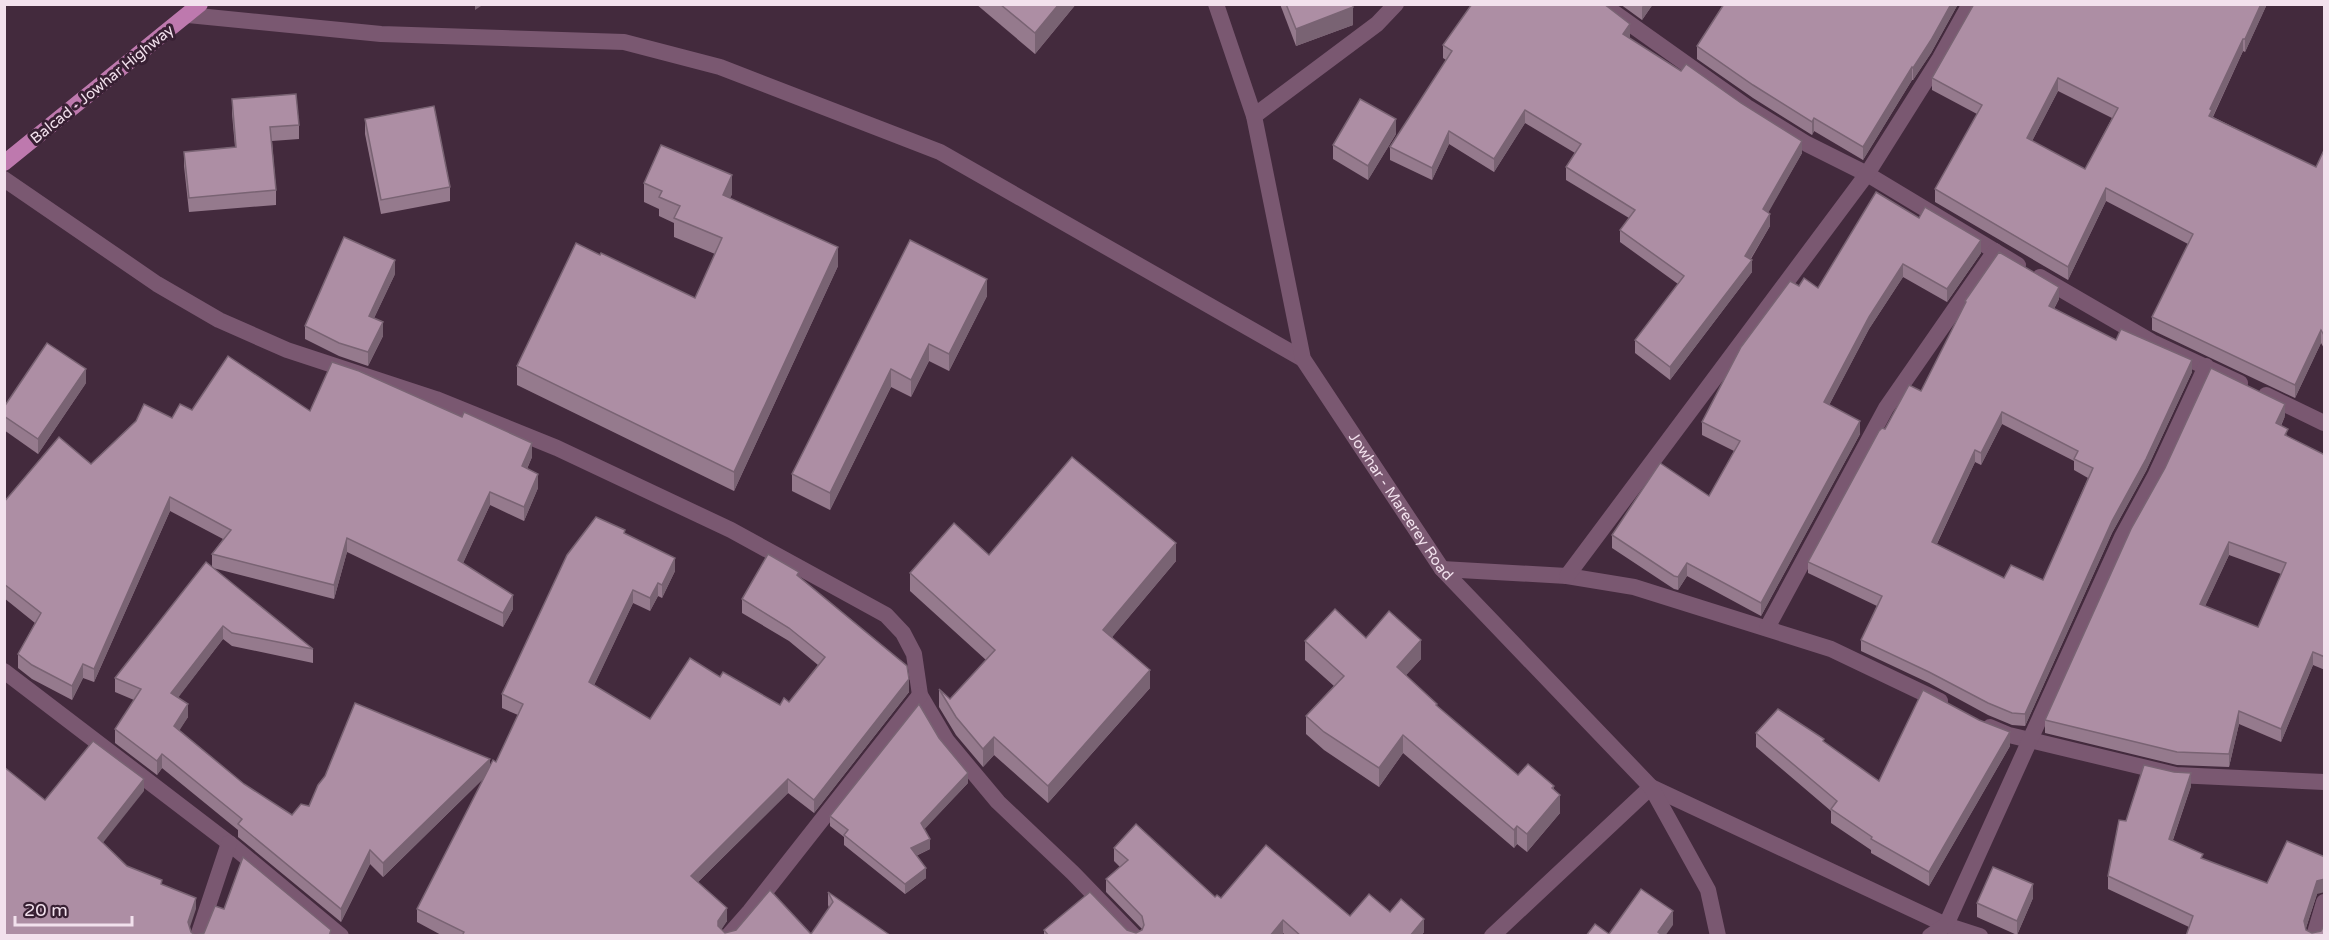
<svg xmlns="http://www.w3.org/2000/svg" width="2329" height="940" font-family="'Varela Round',sans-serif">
<rect width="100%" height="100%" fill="#432a3d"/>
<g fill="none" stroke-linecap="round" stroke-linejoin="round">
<g stroke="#7a5871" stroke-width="16">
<path d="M1602,4L1747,107L1807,144L1867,174L2018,265"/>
<path d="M188,15L381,34L624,42L720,67L940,152L1303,359"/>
<path d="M1254,116L1377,24L1396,4"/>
<path d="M4,179L157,284L219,320L287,350L436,399L557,448L731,530L886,615L903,633L914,654L920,695L947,741L998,802L1073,873L1134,936"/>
<path d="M2040,277L2152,342L2240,383"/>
<path d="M2266,395L2324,423"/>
<path d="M1442,569L1567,576L1634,587L1831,649L1940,701"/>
<path d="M1567,576L1867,174L1940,58L1970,4"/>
<path d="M1767,628L1886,408L1995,251"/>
<path d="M4,671L229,843L341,936"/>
<path d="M1990,727L2009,735L2176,775L2324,782"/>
<path d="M198,936L229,843"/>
<path d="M728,936L750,911L920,695"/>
<path d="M1492,936L1651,787L1946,925L1980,936"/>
<path d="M1930,936L1946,925L2122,537L2155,476L2206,366"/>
<path d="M2314,936L2324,902"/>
</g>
<path stroke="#7a5871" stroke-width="16" id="s1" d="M1216,4L1254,116L1303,359L1442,569L1651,787L1708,890L1718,936"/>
<path stroke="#be79ae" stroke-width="16" d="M4,163L200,4"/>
</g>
<g fill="#957a8d" fill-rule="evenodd">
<path d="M976,4H1076L1035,54Z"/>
<path d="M1280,4H1352L1353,25L1296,46Z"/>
<path d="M1620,4H1653L1642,20Z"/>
<path d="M1722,4H1958L1931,53L1913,80H1912L1863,160L1814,131L1812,135L1753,98L1697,59V46L1723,5Z"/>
<path d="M2267,4L2245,52L2243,51L2213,117L2316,167L2325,148V350L2321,343L2295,398L2152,330V317L2188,244L2106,201L2068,280L1935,202V189L1977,114L1932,90V78ZM2058,91L2112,118L2085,169L2032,141Z"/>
<path d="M1630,37L1629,38L1802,153L1768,212L1770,226L1751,259L1752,272L1670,380L1635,353V340L1678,284L1620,242V230L1629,218L1566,180V167L1575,153L1525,123L1494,172L1449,144L1432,180L1390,160V147L1446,60L1443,58V45Z"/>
<path d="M232,99L299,125V139L272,141L276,190V205L189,212L184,166V152L235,147L232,114Z"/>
<path d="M365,119L450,187V201L381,214L365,134Z"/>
<path d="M1396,134L1368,180L1333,159V145Z"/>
<path d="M644,183L732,194L730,198L838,266L734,491L517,385V366L600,255L695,298L715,254L674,237V223L659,216V209L644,202Z"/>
<path d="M1919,218L1981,253L1947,302L1903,277L1869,329L1829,405L1860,434L1761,616L1687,576L1678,590L1674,589L1612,548V535L1709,496L1734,451L1702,435V422L1799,286L1818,288Z"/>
<path d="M910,240L987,296L949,371L929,361L911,397L891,387L830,510L792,491V474Z"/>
<path d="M395,274L374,318L383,336L368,366L339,356L305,339V326Z"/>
<path d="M2059,299L2054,309L2116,340L2192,372L2146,471L2112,533L2025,726L2012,725L1988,715L1929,683L1861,651V640L1877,606L1808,573V562L1885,429L1921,391L1965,305V301ZM2002,424L2074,461V470L2088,478L2043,580L2004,578L1937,544L1975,462L1981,465Z"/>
<path d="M86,383L38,454L4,430V407Z"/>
<path d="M192,410L310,411L532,457L527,469L538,488L524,521L490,505L463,563L513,609L503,627L347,552L334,599L213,568L313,649V663L232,646L223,639L178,697L188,717L179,730L244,784L292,815L309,806L490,768L496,762L518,715L502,708V694L625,534L675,571L662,598L658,596L650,611L633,603L594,685L650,719L720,677L780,705L789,702L818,665L789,641L742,613V599L799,577L909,692L814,813L788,793L698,882L727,921L721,929L725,933L811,934L829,908L828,905V892L891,936H443L417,922V909L485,777L383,877L370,864L341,922L238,837V830L162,768L157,775L115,743V729L134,700L115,692V678L212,567V554L223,539L170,511L94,682L83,678L72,700L32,679L18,668V654L35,623L4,598V502L91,464L172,418Z"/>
<path d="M2285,416L2281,426L2288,437L2325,455V670L2313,665L2281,742L2239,724L2229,767L2177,765L2045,733V720ZM2229,555L2281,574L2258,627L2205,606Z"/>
<path d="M989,555L1176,561L1112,637L1150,688L1048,803L994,755L983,767L956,735L939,707V689L950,699L986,660L910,591V573Z"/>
<path d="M1366,638L1421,659L1406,675L1437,706L1518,775L1554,789L1560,813L1527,852L1517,844L1514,848L1403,753L1379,787L1324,750L1306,734V716L1334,686L1305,660V641Z"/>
<path d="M1756,733L1824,742L1879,781L2010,746L1929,886L1871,853V850L1831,823V811L1756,747Z"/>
<path d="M968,783L924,829L930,849L916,856L926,878L905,894L844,845V837L830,826V816Z"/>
<path d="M2191,786L2173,840L2203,859L2267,883L2317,894L2306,928V930L2312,933L2325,936L2189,927L2108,889V876L2126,821Z"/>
<path d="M1114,848L1215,897L1350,916L1390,912L1424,932L1421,936H1286L1283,933L1281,936H1044V930H1127L1136,933L1142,929L1106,892V879L1120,867L1114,861Z"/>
<path d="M2033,898L2017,935L1977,917V903Z"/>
</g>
<g fill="#796373">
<path d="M475,4H484L475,10Z"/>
<path d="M1059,4H1076L1035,54V33Z"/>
<path d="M1644,4H1653L1642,20V7Z"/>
<path d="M1951,4H1958L1931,53L1913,80V68Z"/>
<path d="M2261,4H2267L2245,52V39Z"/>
<path d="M1353,7V25L1296,46V29Z"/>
<path d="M1630,24V37L1623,47V34Z"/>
<path d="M2243,39V51L2212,118L2209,116L2210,109Z"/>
<path d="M1912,67V80L1863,160V147Z"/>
<path d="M2058,78V91L2027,151V138Z"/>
<path d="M1525,110V123L1494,172V159Z"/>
<path d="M1814,118V131L1812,135V122Z"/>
<path d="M1396,119V134L1368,180V166Z"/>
<path d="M1449,131V144L1432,180V168Z"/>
<path d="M1802,141V153L1763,222V209Z"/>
<path d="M732,175V194L723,214V195Z"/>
<path d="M2106,188V201L2068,280V267Z"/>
<path d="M1770,214V226L1745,268L1752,260V272L1670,380V367L1745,256Z"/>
<path d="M1981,240V253L1947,302V289Z"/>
<path d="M838,247V266L734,491V472Z"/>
<path d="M395,260V274L369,329V316Z"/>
<path d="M1903,264V277L1869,329L1824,415V402L1869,317Z"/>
<path d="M987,279V296L949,371V354Z"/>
<path d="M2059,287V299L2049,318V306Z"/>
<path d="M383,322V336L368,366V352Z"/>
<path d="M2321,330V343L2295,398V385Z"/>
<path d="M929,344V361L911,397V380Z"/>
<path d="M2192,360V372L2146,471L2112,533L2025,726V714L2112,521Z"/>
<path d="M86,369V383L38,454V439Z"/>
<path d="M891,369V387L830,510V493Z"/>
<path d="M2285,404V416L2276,436V423Z"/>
<path d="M2002,412V424L1981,465V453Z"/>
<path d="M1860,421V434L1761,616V603Z"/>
<path d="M532,443V457L522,480V466Z"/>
<path d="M1975,450V462L1932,554V542Z"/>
<path d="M538,474V488L524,521V507Z"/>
<path d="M490,492V505L458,574V560Z"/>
<path d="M170,497V511L94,682V669Z"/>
<path d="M347,538V552L334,599V585Z"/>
<path d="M2229,542V555L2200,617V604Z"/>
<path d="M1176,543V561L1103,648V630Z"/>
<path d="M675,558V571L662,598V585Z"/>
<path d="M1687,563V576L1678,590V577Z"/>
<path d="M658,583V596L650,611V598Z"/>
<path d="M633,590V603L589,696V682Z"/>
<path d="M513,595V609L503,627V613Z"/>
<path d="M223,626V639L171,707V693Z"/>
<path d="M1421,640V659L1397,685V667Z"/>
<path d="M2313,652V665L2281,742V729Z"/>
<path d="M83,664V678L72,700V686Z"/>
<path d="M1150,670V688L1048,803V786Z"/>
<path d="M909,679V692L814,813V800Z"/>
<path d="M188,704V717L174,739V726Z"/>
<path d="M2239,711V724L2229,767V754Z"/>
<path d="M2010,732V746L1929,886V872Z"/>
<path d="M1403,735V753L1379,787V768Z"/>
<path d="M994,737V755L983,767V749Z"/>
<path d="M162,754V768L157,775V761Z"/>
<path d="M490,759V772L383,877V863Z"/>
<path d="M968,773V783L921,833V823Z"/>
<path d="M2191,773V786L2169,851V839Z"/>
<path d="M144,779V791L98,849V838Z"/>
<path d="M788,779V793L691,889V876Z"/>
<path d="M1554,786V803L1560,795V813L1527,852V834Z"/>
<path d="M1517,826V844L1514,848V830Z"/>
<path d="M930,839V849L911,858V848Z"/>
<path d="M370,850V864L341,922V909Z"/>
<path d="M926,868V878L905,894V884Z"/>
<path d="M2325,879V892L2317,894L2304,934V921L2317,881Z"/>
<path d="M2033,884V898L2017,935V921Z"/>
<path d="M196,898V909L188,933V922Z"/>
<path d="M727,908V921L718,935V921Z"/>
<path d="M1673,911V925L1665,936H1658V932Z"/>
<path d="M1424,919V932L1421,936H1410Z"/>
<path d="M1283,920V933L1281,936H1270Z"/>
</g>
<g fill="#ad8ea4" stroke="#796373" stroke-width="1.5" fill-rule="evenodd">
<path d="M1000,4H1059L1035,33Z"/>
<path d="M1286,4H1352L1353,7L1296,29Z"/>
<path d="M1472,4H1604L1630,24L1623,34L1681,71L1686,64L1741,103L1802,141L1763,209L1770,214L1745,256L1752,260L1670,367L1635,340L1684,276L1620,230L1635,210L1566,167L1581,144L1525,110L1494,159L1449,131L1432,168L1390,147L1452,51L1443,45Z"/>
<path d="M1724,4H1951L1931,40L1913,68L1912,67L1863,147L1814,118L1812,122L1753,85L1697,46Z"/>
<path d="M1974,4H2261L2245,39H2243L2210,109L2212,110L2209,116L2316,167L2325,148V337L2321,330L2295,385L2152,317L2193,234L2106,188L2068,267L1935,189L1982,105L1932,78ZM2058,78L2118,108L2085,169L2027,138Z"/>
<path d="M296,94L299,125L270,127L276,190L189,198L184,152L236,147L232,99Z"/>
<path d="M1360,99L1396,119L1368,166L1333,145Z"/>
<path d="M434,106L450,187L381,200L365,119Z"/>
<path d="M661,145L732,175L723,195L838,247L734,472L517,366L576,243L600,255L601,253L695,298L722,238L674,218L680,206L659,197L662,191L644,183Z"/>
<path d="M1876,192L1919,218L1925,207L1981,240L1947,289L1903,264L1869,317L1824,402L1860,421L1761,603L1687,563L1678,577L1674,576L1612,535L1660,463L1709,496L1740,441L1702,422L1741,347L1790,281L1799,286L1804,278L1818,288Z"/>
<path d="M344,237L395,260L369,316L383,322L368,352L339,343L305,326Z"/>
<path d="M910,240L987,279L949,354L929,344L911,380L891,369L830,493L792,474Z"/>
<path d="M1999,252L2059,287L2049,306L2116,340L2121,329L2192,360L2146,459L2112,521L2025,714L2012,713L1988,703L1929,672L1861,640L1882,596L1808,562L1879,431L1882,428L1885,429L1909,385L1921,391L1966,302L1965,301ZM2002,412L2078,451L2074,459L2093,468L2043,580L2011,565L2004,578L1932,542L1975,450L1981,453Z"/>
<path d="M47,343L86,369L38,439L4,416V407Z"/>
<path d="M228,356L310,411L332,362L359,371L462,417L464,412L532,443L522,466L538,474L524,507L490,492L458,560L513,595L503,613L347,538L334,585L212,554L231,530L170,497L94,669L83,664L72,686L32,665L18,654L41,613L4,584V502L59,437L91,464L136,421L144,404L172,418L180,404L192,410Z"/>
<path d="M2211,368L2285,404L2276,423L2288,429L2285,435L2325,455V657L2313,652L2281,729L2239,711L2229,754L2177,752L2045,720L2131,529L2165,468ZM2229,542L2286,563L2258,627L2200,604Z"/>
<path d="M1072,457L1176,543L1103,630L1150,670L1048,786L994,737L983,749L956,717L939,689L950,699L995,650L910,573L954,523L989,555Z"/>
<path d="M596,517L625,530L624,533L675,558L662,585L658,583L650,598L633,590L589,682L650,719L690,658L720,677L723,672L780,705L784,698L789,702L825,657L789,628L742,599L768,554L799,572L797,575L907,666L909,679L814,800L788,779L691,876L727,908L718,921V926L725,933L736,930L770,890L811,934L833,902L828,892L891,936H462L464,932L417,909L493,760L496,762L523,704L502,694L567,555Z"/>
<path d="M206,562L313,649L232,633L223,626L171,693L188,704L174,726L244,784L292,815L301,804L309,806L318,785L325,776L355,703L490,759L383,863L370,850L341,909L238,824L242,819L162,754L157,761L115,729L141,689L115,678Z"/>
<path d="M1335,609L1366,638L1389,611L1421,640L1397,667L1437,704L1436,705L1518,775L1528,764L1554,786L1552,788L1560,795L1527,834L1517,826L1514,830L1403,735L1379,768L1324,732L1306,716L1344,676L1305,641Z"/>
<path d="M1923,690L1979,720L2010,732L1929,872L1871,839L1872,837L1831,809L1837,801L1756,733L1778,709L1824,739L1823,741L1879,781Z"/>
<path d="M919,704L939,738L968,773L921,823L930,839L911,848L926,868L905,884L844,835L848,830L830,816Z"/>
<path d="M93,741L144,779L98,838L127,866L162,880L161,884L196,898L188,922L191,932L195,935L204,933L215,906L224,909L243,857L331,930L329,936H4V767L45,800Z"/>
<path d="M2144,765L2174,772L2191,773L2169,839L2203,854L2201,858L2267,883L2287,841L2325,857V879L2317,881L2304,921L2306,930L2312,933L2321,931L2325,924V936H2186L2193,916L2108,876L2119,820L2126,821Z"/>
<path d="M1136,824L1215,897L1217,895L1221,898L1266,845L1350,916L1369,894L1390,912L1401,899L1424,919L1410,936H1301L1283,920L1270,936H1049L1044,930L1090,892L1127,930L1136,933L1142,930L1144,925L1142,916L1106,879L1128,860L1114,848Z"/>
<path d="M1993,867L2033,884L2017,921L1977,903Z"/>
<path d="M1641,889L1673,911L1658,932L1663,936H1586L1595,924L1609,934Z"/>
</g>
<g text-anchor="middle" stroke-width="6" stroke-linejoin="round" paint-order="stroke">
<g font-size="15" fill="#f2e1ed" stroke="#382033">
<text transform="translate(102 84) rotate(-39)" y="5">Balcad - Jowhar Highway</text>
<text dy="5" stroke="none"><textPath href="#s1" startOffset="543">Jowhar - Mareerey Road</textPath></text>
</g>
</g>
<rect width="2329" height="940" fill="none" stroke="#f2e1ed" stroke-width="12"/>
<path d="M15 916v9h117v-9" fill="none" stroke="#f2e1ed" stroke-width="3"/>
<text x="24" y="916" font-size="18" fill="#f2e1ed" stroke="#382033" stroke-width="4.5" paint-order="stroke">20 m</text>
</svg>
